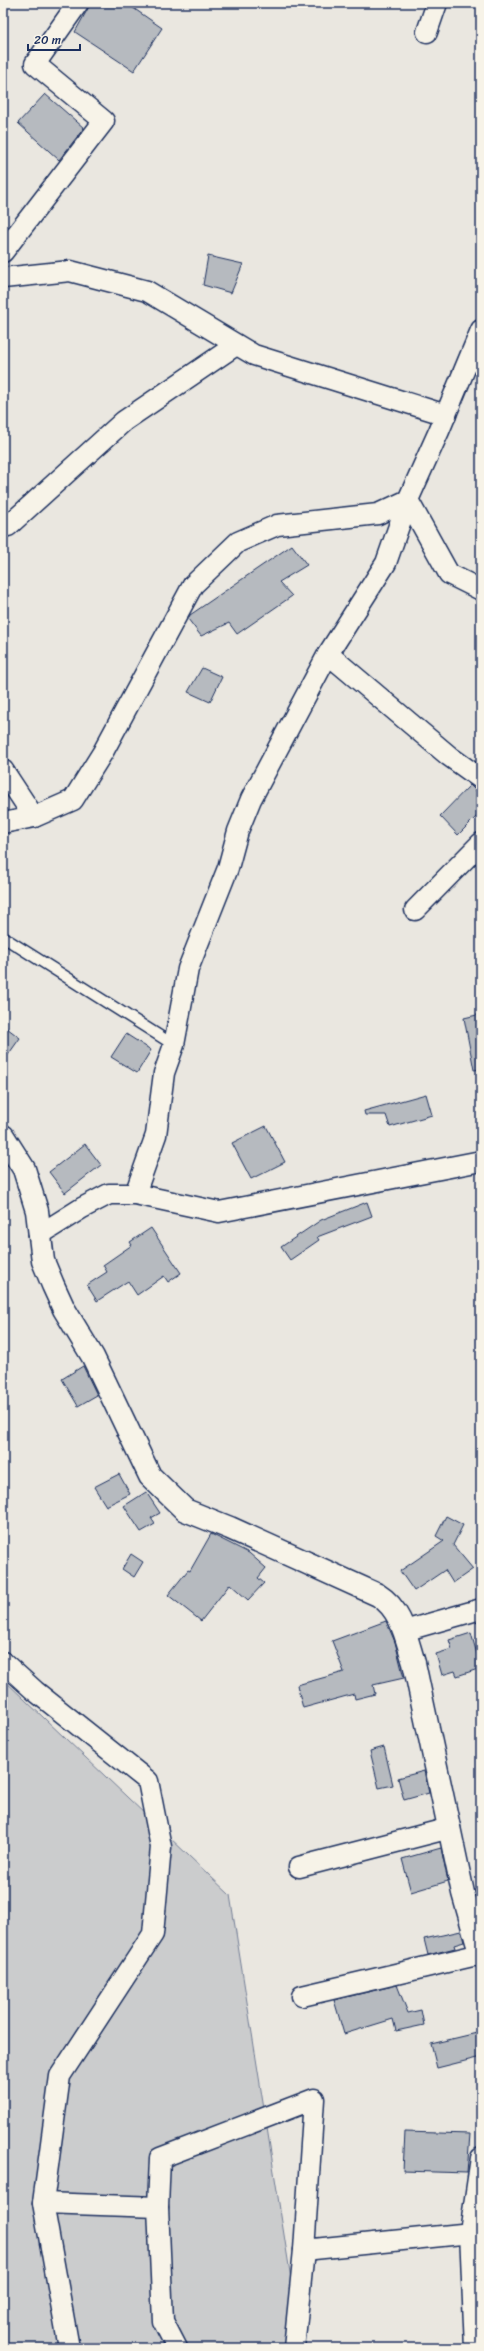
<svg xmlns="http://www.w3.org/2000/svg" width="484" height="2351" font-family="Sriracha,sans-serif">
<rect width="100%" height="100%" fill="#eae7e0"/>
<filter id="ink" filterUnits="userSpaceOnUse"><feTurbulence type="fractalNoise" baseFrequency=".025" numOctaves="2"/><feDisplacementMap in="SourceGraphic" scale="8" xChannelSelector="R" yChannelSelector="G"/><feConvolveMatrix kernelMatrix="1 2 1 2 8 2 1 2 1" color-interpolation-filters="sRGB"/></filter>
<g filter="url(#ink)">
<path fill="#cbcccd" stroke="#737e96" d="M3,1679L230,1895L302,2348H3Z"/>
<g fill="#b6babf" stroke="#1b2f5e">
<path d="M91,3H126L162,28L134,71L75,32Z"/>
<path d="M45,94L84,128L59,160L18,123Z"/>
<path d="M208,256L243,264L231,293L203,285Z"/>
<path d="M292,545L307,565L279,582L292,596L237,634L229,623L201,636L188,619L190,615Z"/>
<path d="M202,668L222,677L210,702L188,692Z"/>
<path d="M470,785L481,796V812L458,835L440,816Z"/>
<path d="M481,1014V1069L474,1070L464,1018Z"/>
<path d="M3,1025L20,1038L3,1062Z"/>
<path d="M126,1034L151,1050L137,1073L111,1057Z"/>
<path d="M426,1094L432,1115L390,1127L386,1115H365L364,1111Z"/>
<path d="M266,1126L285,1162L251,1179L232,1143Z"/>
<path d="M85,1144L101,1165L65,1193L49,1172Z"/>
<path d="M367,1202L372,1216L317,1237L319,1240L290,1260L281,1247L321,1220Z"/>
<path d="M151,1228L181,1273L168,1282L164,1276L137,1295L128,1281L97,1301L87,1285L107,1272L103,1265L132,1245L130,1242Z"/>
<path d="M83,1366L97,1395L78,1406L62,1379Z"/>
<path d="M119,1474L130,1494L106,1506L94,1487Z"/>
<path d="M146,1492L160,1513L151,1518L155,1524L141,1532L124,1506Z"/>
<path d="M446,1516L463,1525L453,1545L473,1569L453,1583L445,1570L414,1591L400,1571L444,1541L436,1536Z"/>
<path d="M211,1534L249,1553L266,1568L258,1578L264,1583L248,1600L230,1584L201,1621L168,1595L188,1570L190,1571Z"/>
<path d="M131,1554L143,1562L134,1577L122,1569Z"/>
<path d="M386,1621L395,1642L404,1678L373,1685L375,1694L355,1699L354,1694L303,1708L297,1685L344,1672L332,1641Z"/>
<path d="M471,1633L481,1668L457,1676L455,1671L442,1675L436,1654L452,1649L449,1640Z"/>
<path d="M384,1747L393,1785L379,1788L370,1751Z"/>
<path d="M424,1771L429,1793L404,1800L398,1778Z"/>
<path d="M441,1848L448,1881L411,1892L402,1859Z"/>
<path d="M461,1931L464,1942L454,1945L455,1948L428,1955L424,1939Z"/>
<path d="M397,1985L408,2013L421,2010L424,2025L396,2031L393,2019L344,2034L334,2000Z"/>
<path d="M481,2032V2057L437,2068L431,2044Z"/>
<path d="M405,2132L470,2134L467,2173L403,2171Z"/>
</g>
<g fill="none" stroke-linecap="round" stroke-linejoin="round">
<g stroke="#1b2f5e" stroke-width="13">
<path id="service" d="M3,937L174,1045"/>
</g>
<g stroke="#1b2f5e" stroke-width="23">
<g id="minor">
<path d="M427,32L437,3"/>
<path d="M3,252L104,121L35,64L78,3"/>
<path d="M3,278L70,271L147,291L254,355L446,415"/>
<path d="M408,500L449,574L481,590"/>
<path d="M3,527L8,526L124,421L236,345"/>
<path d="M328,654L449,756L481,779"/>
<path d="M3,770L34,817"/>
<path d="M3,823L34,817L73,800L103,752L193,585L238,542L277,525L378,514L408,500L439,431L481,330"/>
<path d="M415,910L481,843"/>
<path d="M135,1194L156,1135L164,1073L174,1045L188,969L228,868L238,831L251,799L328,654L386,563L408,500"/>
<path d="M39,1235L82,1208L109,1194H135L219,1212L481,1161"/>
<path d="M404,1631L481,1609"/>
<path d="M3,1662L35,1691L148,1781L161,1847L153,1934L60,2076L43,2203L69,2348"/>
<path d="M299,1867L450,1828"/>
<path d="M302,1996L481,1954"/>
<path d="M43,2203L158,2207L163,2321L177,2348"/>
<path d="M158,2207L160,2158L314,2099L304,2250L481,2232"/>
<path d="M294,2348L304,2250"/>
<path d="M475,2348L470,2232L481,2158"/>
</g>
</g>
<g stroke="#1b2f5e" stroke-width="25">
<path id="tertiary" d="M3,1136L24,1169L37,1211L43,1261L53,1285L64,1309L93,1357L150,1476L185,1510L230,1528L378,1595C402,1610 406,1638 414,1663L463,1893L481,1956"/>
</g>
<use href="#service" stroke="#f7f3e8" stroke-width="10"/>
<use href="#minor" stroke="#f7f3e8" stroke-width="20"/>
<use href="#tertiary" stroke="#f7f3e8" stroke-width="22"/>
</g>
</g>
<rect width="484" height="2351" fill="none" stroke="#f7f3e8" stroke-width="16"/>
<rect x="8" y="8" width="468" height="2335" fill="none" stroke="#1b2f5e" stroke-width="1.5" filter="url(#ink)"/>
<path d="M28 44v6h52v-6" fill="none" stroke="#1b2f5e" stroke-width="2"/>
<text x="34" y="44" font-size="12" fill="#1b2f5e" stroke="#f7f3e8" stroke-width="3" paint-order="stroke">20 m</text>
</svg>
